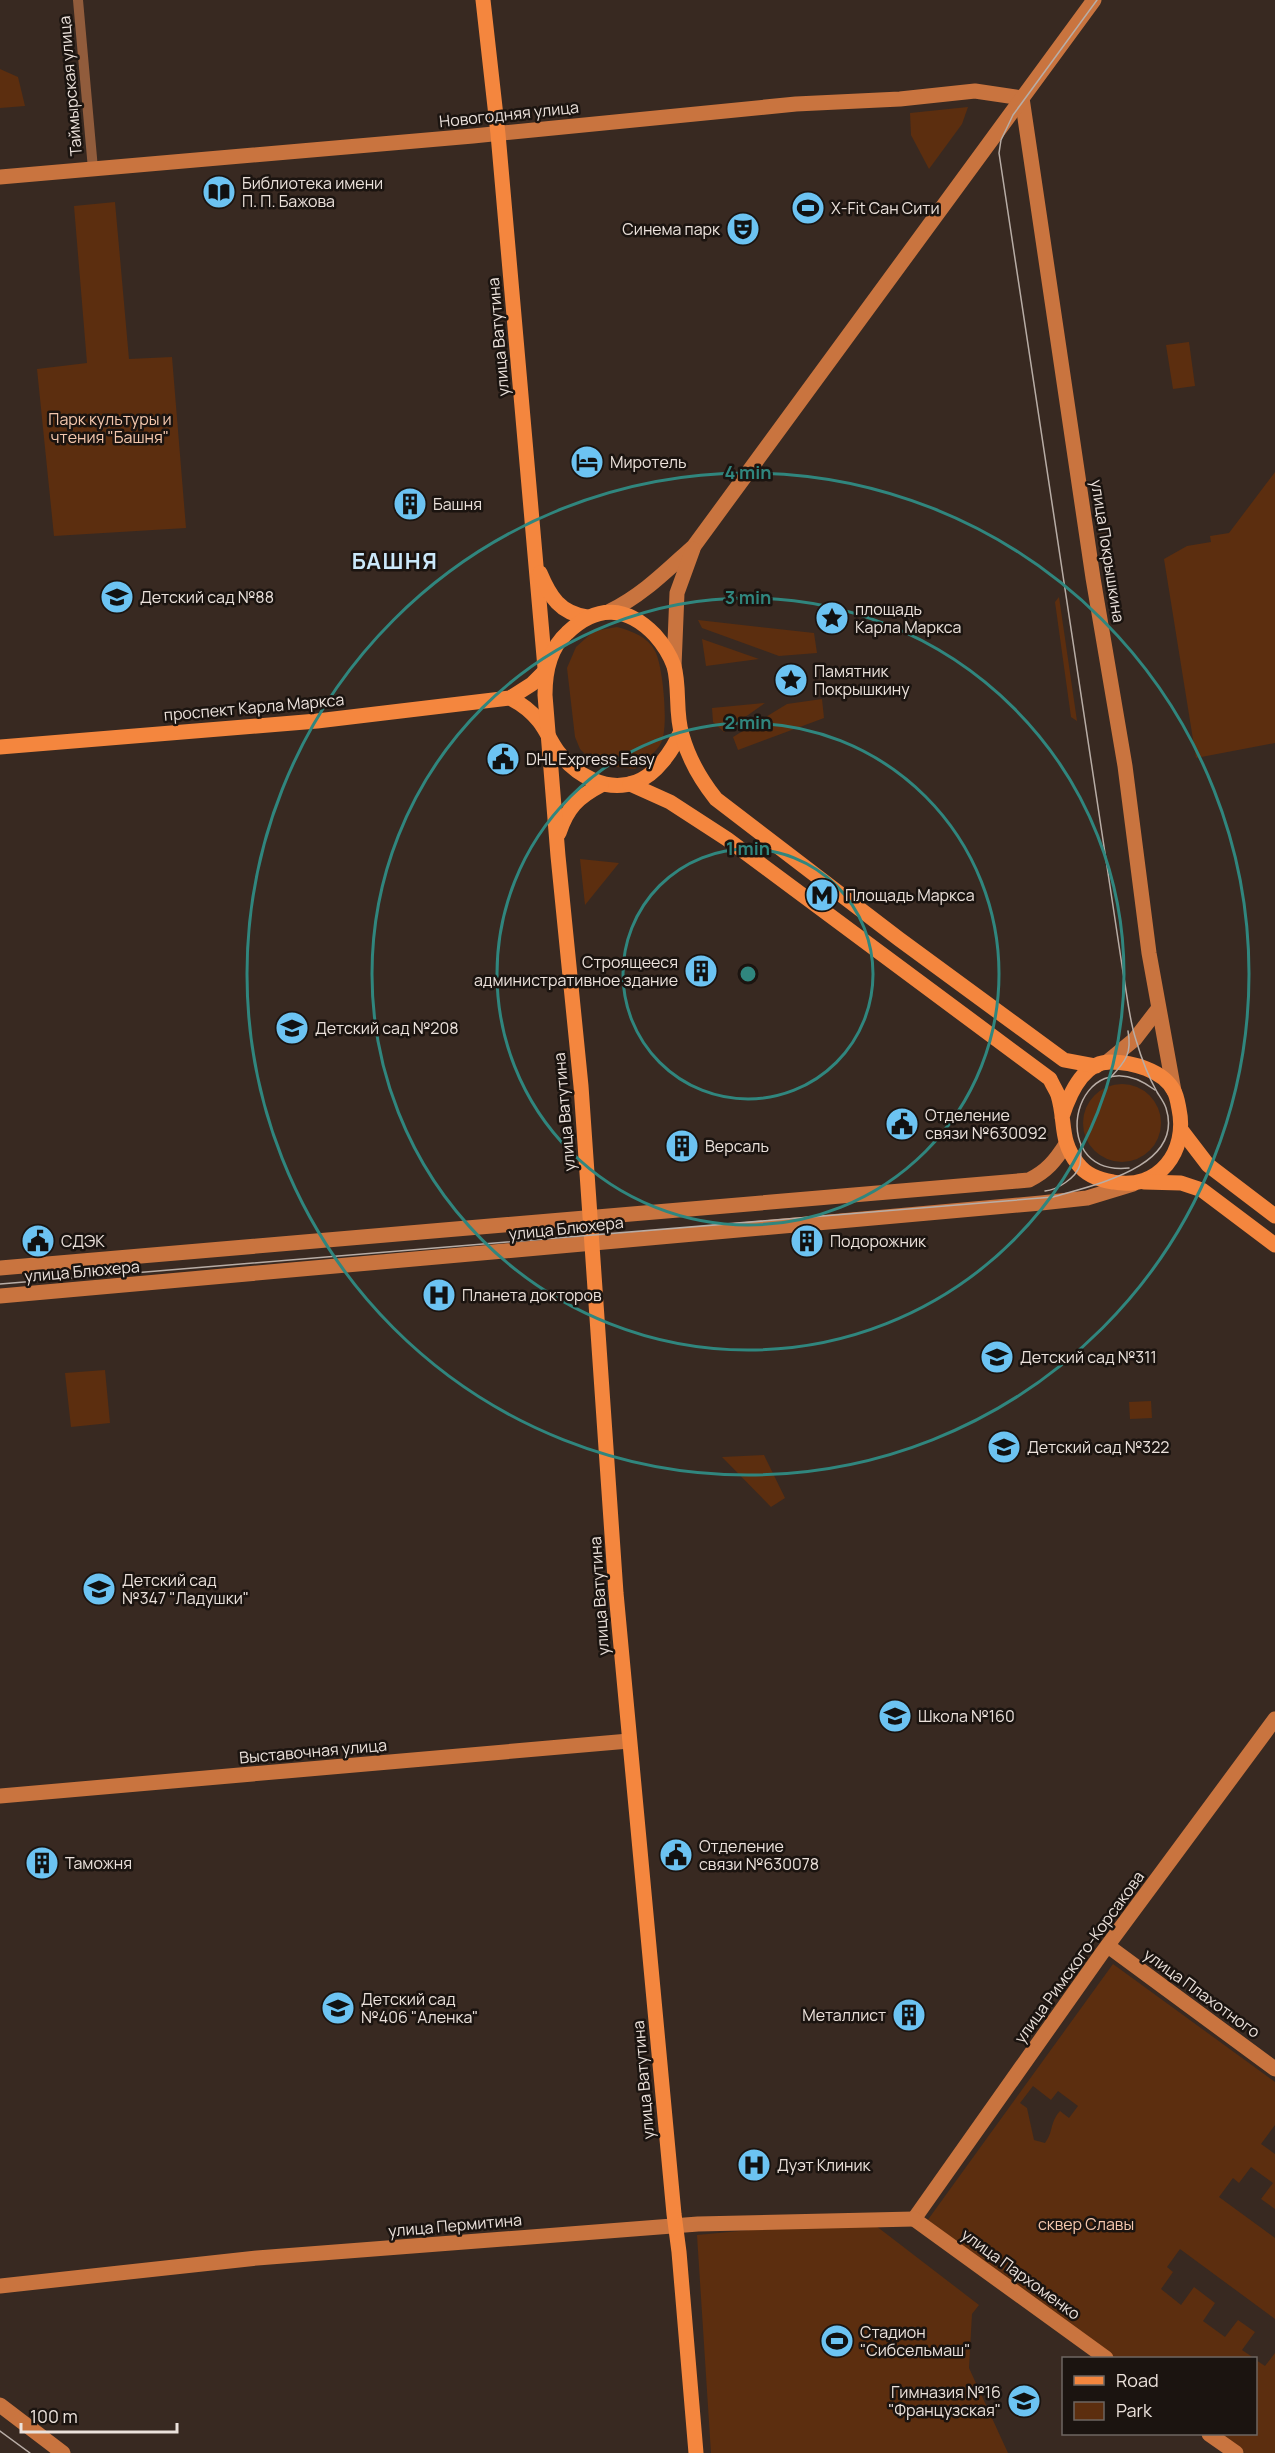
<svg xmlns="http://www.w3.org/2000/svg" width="1275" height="2453" font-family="Manrope,sans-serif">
<rect width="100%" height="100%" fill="#382921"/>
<g fill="#5c2e0f" fill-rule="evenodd">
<path d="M0,69L18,77L25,106L0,108Z"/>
<path d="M968,107L962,124L929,169L911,135L910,113Z"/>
<path d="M115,202L129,359L172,357L186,528L54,536L37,369L87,363L74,206Z"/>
<path d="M1189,342L1195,386L1173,389L1166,345Z"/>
<path d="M1275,472V743L1196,758L1164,559L1187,546L1211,542L1210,536L1229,533Z"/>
<path d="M1059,597L1077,721L1071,717L1055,602Z"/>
<path d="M698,620L814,633L817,653L779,656L702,628Z"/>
<path d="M617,627C632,631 648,637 655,651C663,665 669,729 661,743C656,753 643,761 635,769L607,766L588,757L580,749L575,737L567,668L576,647L594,631Z"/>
<path d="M702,639L759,659L706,666Z"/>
<path d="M822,699L824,718L738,750L733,737L787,704Z"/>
<path d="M765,703L724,732L713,722L712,708Z"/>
<path d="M580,859L619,863L585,905Z"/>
<circle cx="1122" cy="1123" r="39"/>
<path d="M105,1370L110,1423L71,1427L65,1373Z"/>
<path d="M1151,1401L1152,1418L1130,1419L1129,1402Z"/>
<path d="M764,1455L785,1498L771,1507L722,1457Z"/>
<path d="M1113,1964L1275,2082V2125L1261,2144L1275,2154V2209L1261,2199L1273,2183L1251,2167L1239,2183L1233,2178L1219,2197L1275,2238V2319L1180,2249L1167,2267L1173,2272L1161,2289L1181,2305L1194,2287L1215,2303L1203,2321L1225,2337L1238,2320L1255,2332L1242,2350L1254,2358H1114L927,2221ZM1033,2086L1051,2100L1058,2091L1078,2106L1069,2118L1060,2111C1049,2124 1054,2131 1045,2143L1034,2140L1027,2108L1020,2103Z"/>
<path d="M867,2219L979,2305L972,2314L969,2368L1008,2453H711L697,2235Z"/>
<path d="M1275,2353V2453H1245L1218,2434H1256V2360L1265,2366Z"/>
</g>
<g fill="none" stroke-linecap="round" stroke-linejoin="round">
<path stroke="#915c3c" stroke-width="10" d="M78,0L93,169"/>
<g stroke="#c9743f" stroke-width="15">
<path d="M1022,98L1093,578L1125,766L1149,953L1174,1091"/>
<path d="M0,177L473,136L796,104L900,99L975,91L1022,98"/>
<path d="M610,611C643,595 667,570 694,546L1094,0"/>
<path d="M674,666L677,593L693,549"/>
<path d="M1107,1062L1135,1039L1158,1009"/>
<path d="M0,1268L1029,1180C1047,1171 1055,1161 1066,1144"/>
<path d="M0,1296L1041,1203L1087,1198L1133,1184"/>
<path d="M0,1796L629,1741"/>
<path d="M1108,1946L1275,2069"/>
<path d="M914,2219L1102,1953L1275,1719"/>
<path d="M914,2219L1106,2358"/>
<path d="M0,2286L257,2258L698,2224L914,2219"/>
<path d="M0,2405L63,2453"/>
<path d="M1209,2434L1236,2453"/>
</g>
<g stroke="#f4863e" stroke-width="15">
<path d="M483,0L498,134L545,668"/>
<path d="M540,573C550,597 560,613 587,617"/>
<path d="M510,698C522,704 531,711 539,721C547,731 551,743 559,753C577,776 607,793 636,782C656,775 673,750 681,731"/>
<path d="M0,747L317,721L510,698L532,684L545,671"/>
<path d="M630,784L670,802L727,839L1050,1079C1052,1084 1056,1090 1058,1095C1066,1121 1059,1141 1078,1164C1086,1175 1100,1180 1113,1182C1159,1191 1188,1151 1179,1109C1178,1104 1177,1096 1174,1091C1163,1070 1132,1062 1110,1062C1083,1062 1069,1095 1062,1117"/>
<path d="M559,833C567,808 578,797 601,785"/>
<path d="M1182,1131L1208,1165L1275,1216"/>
<path d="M1144,1182L1181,1183L1202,1190L1275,1245"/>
<path d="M696,2453L679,2252L674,2214L616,1593L581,1086L558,856L545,695C545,672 549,649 567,633C597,604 627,606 655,635C663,644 670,655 674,666C680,688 675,713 682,735C689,760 700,779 716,799L899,939L1064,1060L1096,1066"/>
</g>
<g stroke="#b8ada6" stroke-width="1.5">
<path d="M1111,1077C1126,1061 1132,1053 1128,1031"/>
<path d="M1129,1168C1041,1177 1075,1031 1155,1090"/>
<path d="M1045,1191C1057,1190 1076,1178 1080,1165C1081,1159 1081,1151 1081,1145"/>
<path d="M0,1284L1053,1197C1093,1185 1185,1167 1166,1108C1164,1102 1160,1097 1157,1092C1148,1076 1141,1057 1136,1040C1129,1019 1127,994 1123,972L999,153L1001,140L1013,115L1097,0"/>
<path d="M0,2431L30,2453"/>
</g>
</g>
<g fill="none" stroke="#30867e" stroke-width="3">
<circle cx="748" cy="974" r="125"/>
<circle cx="748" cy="974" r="251"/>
<circle cx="748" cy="974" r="376"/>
<circle cx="748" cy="974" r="501"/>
</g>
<defs>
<g id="library-disc" transform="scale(1.725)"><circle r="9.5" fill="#6cc3f2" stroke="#1b1410"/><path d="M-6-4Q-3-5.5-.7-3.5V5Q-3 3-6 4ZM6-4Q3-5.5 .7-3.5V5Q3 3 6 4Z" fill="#111"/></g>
<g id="stadium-disc" transform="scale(1.725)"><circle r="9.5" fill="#6cc3f2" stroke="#1b1410"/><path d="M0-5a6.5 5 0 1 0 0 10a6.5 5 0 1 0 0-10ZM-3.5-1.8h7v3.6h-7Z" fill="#111"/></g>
<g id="theatre-disc" transform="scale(1.725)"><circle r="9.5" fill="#6cc3f2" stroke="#1b1410"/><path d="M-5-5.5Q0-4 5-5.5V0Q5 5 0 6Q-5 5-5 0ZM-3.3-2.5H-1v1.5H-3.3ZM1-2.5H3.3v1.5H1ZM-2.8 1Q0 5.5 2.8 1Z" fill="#111"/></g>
<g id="hotel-disc" transform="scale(1.725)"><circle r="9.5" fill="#6cc3f2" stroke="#1b1410"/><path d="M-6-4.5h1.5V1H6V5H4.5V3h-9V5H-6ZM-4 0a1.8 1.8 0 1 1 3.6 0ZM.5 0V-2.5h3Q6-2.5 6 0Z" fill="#111"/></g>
<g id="building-disc" transform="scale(1.725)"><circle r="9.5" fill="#6cc3f2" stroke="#1b1410"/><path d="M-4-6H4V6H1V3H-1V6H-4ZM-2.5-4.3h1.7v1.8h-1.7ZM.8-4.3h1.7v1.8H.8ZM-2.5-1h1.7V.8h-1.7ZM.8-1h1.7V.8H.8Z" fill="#111"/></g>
<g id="school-disc" transform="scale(1.725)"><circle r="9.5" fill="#6cc3f2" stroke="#1b1410"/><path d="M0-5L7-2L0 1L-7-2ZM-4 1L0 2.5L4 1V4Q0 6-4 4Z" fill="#111"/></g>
<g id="sight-disc" transform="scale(1.725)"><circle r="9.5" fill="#6cc3f2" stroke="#1b1410"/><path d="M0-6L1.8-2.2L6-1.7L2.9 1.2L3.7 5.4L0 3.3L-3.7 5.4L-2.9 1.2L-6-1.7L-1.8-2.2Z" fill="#111"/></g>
<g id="civic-disc" transform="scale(1.725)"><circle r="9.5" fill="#6cc3f2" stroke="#1b1410"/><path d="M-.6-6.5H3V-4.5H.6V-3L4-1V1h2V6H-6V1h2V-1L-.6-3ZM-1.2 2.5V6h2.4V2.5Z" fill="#111"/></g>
<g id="metro-disc" transform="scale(1.725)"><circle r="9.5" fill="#6cc3f2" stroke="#1b1410"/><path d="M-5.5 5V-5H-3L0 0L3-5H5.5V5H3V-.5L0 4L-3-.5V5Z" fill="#111"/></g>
<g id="hospital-disc" transform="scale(1.725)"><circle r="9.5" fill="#6cc3f2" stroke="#1b1410"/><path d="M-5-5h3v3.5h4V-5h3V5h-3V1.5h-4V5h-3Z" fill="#111"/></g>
</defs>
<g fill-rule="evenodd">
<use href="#library-disc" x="219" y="192"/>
<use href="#stadium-disc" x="808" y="208"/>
<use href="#theatre-disc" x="743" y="229"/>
<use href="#hotel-disc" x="587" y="462"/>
<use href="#building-disc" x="410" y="504"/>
<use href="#school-disc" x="117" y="597"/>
<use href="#sight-disc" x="832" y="618"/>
<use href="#sight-disc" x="791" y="680"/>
<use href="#civic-disc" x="503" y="759"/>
<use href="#metro-disc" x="822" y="895"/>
<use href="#building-disc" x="701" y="971"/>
<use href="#school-disc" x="292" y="1028"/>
<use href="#civic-disc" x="902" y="1124"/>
<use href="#building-disc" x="682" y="1146"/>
<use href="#civic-disc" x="38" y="1241"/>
<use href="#building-disc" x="807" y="1241"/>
<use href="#hospital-disc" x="439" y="1295"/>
<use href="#school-disc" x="997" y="1357"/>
<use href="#school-disc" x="1004" y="1447"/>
<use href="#school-disc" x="99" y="1589"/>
<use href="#school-disc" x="895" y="1716"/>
<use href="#civic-disc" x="676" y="1855"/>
<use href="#building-disc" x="42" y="1863"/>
<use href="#school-disc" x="338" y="2008"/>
<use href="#building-disc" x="909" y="2015"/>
<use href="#hospital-disc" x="754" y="2165"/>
<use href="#stadium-disc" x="837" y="2341"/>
<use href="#school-disc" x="1024" y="2401"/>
</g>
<g text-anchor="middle" stroke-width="5" stroke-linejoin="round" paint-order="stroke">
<g font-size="16" fill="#ebe1db" stroke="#1b1410">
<text transform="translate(70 86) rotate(-95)" y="6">Таймырская улица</text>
<text transform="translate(509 114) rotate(-6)" y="6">Новогодняя улица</text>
<text transform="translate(498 337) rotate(-95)" y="6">улица Ватутина</text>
<text transform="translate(1108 551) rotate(81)" y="6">улица Покрышкина</text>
<text transform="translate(254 707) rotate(-5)" y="6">проспект Карла Маркса</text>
<text transform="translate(564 1112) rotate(-95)" y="6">улица Ватутина</text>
<text transform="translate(566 1228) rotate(-6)" y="6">улица Блюхера</text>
<text transform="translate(82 1271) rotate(-5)" y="6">улица Блюхера</text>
<text transform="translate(599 1596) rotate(-94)" y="6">улица Ватутина</text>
<text transform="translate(313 1751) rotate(-5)" y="6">Выставочная улица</text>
<text transform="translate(1079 1957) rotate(-54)" y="6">улица Римского-Корсакова</text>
<text transform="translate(1202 1993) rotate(36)" y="6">улица Плахотного</text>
<text transform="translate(643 2080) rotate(-95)" y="6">улица Ватутина</text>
<text transform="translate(455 2225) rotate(-5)" y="6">улица Пермитина</text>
<text transform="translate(1021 2274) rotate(36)" y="6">улица Пархоменко</text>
</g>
<g font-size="16" fill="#ebe1db" stroke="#1b1410" text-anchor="start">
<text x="242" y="189">Библиотека имени<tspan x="242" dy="18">П. П. Бажова</tspan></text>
<text x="831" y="214">X-Fit Сан Сити</text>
<text x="720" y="235" text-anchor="end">Синема парк</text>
<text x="610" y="468">Миротель</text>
<text x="433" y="510">Башня</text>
<text x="140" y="603">Детский сад №88</text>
<text x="855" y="615">площадь<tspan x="855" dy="18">Карла Маркса</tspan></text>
<text x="814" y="677">Памятник<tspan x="814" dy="18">Покрышкину</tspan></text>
<text x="526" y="765">DHL Express Easy</text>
<text x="845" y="901">Площадь Маркса</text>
<text x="678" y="968" text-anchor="end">Строящееся<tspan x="678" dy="18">административное здание</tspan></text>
<text x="315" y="1034">Детский сад №208</text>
<text x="925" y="1121">Отделение<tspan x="925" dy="18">связи №630092</tspan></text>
<text x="705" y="1152">Версаль</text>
<text x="61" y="1247">СДЭК</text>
<text x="830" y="1247">Подорожник</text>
<text x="462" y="1301">Планета докторов</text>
<text x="1020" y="1363">Детский сад №311</text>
<text x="1027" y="1453">Детский сад №322</text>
<text x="122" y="1586">Детский сад<tspan x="122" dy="18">№347 "Ладушки"</tspan></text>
<text x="918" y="1722">Школа №160</text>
<text x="699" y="1852">Отделение<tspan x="699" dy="18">связи №630078</tspan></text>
<text x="65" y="1869">Таможня</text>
<text x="361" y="2005">Детский сад<tspan x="361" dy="18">№406 "Аленка"</tspan></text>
<text x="886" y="2021" text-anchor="end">Металлист</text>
<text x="777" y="2171">Дуэт Клиник</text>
<text x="860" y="2338">Стадион<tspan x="860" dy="18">"Сибсельмаш"</tspan></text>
<text x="1001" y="2398" text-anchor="end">Гимназия №16<tspan x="1001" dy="18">"Французская"</tspan></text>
</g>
<g font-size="16" fill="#f4c7ad" stroke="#1b1410">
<text x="110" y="425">Парк культуры и<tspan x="110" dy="18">чтения "Башня"</tspan></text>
<text x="1086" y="2230">сквер Славы</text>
</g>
<g font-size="22" font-weight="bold" letter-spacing="1.5" fill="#cbe9fb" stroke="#1b1410">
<text x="395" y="569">БАШНЯ</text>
</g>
</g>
<circle cx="748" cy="974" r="9" fill="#30867e" stroke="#1b1410" stroke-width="3"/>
<g font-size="18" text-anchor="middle" font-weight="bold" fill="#30867e" stroke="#1b1410" stroke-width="5" stroke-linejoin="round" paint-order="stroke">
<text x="748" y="479">4 min</text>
<text x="748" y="604">3 min</text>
<text x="748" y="729">2 min</text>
<text x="748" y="855">1 min</text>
</g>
<rect x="1062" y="2357" width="195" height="78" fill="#1b1410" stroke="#6e6661" stroke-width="1.5"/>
<rect x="1074" y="2376" width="30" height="9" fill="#f4863e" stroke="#6e6661" stroke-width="1.5"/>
<text x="1116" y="2387" font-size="18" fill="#ebe1db">Road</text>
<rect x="1074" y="2402" width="30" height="18" fill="#5c2e0f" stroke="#6e6661" stroke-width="1.5"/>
<text x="1116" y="2417" font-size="18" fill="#ebe1db">Park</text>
<path d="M21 2423v9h156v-9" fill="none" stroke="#ebe1db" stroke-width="3"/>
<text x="30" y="2423" font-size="18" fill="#ebe1db" stroke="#1b1410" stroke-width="4.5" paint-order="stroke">100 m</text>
</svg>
